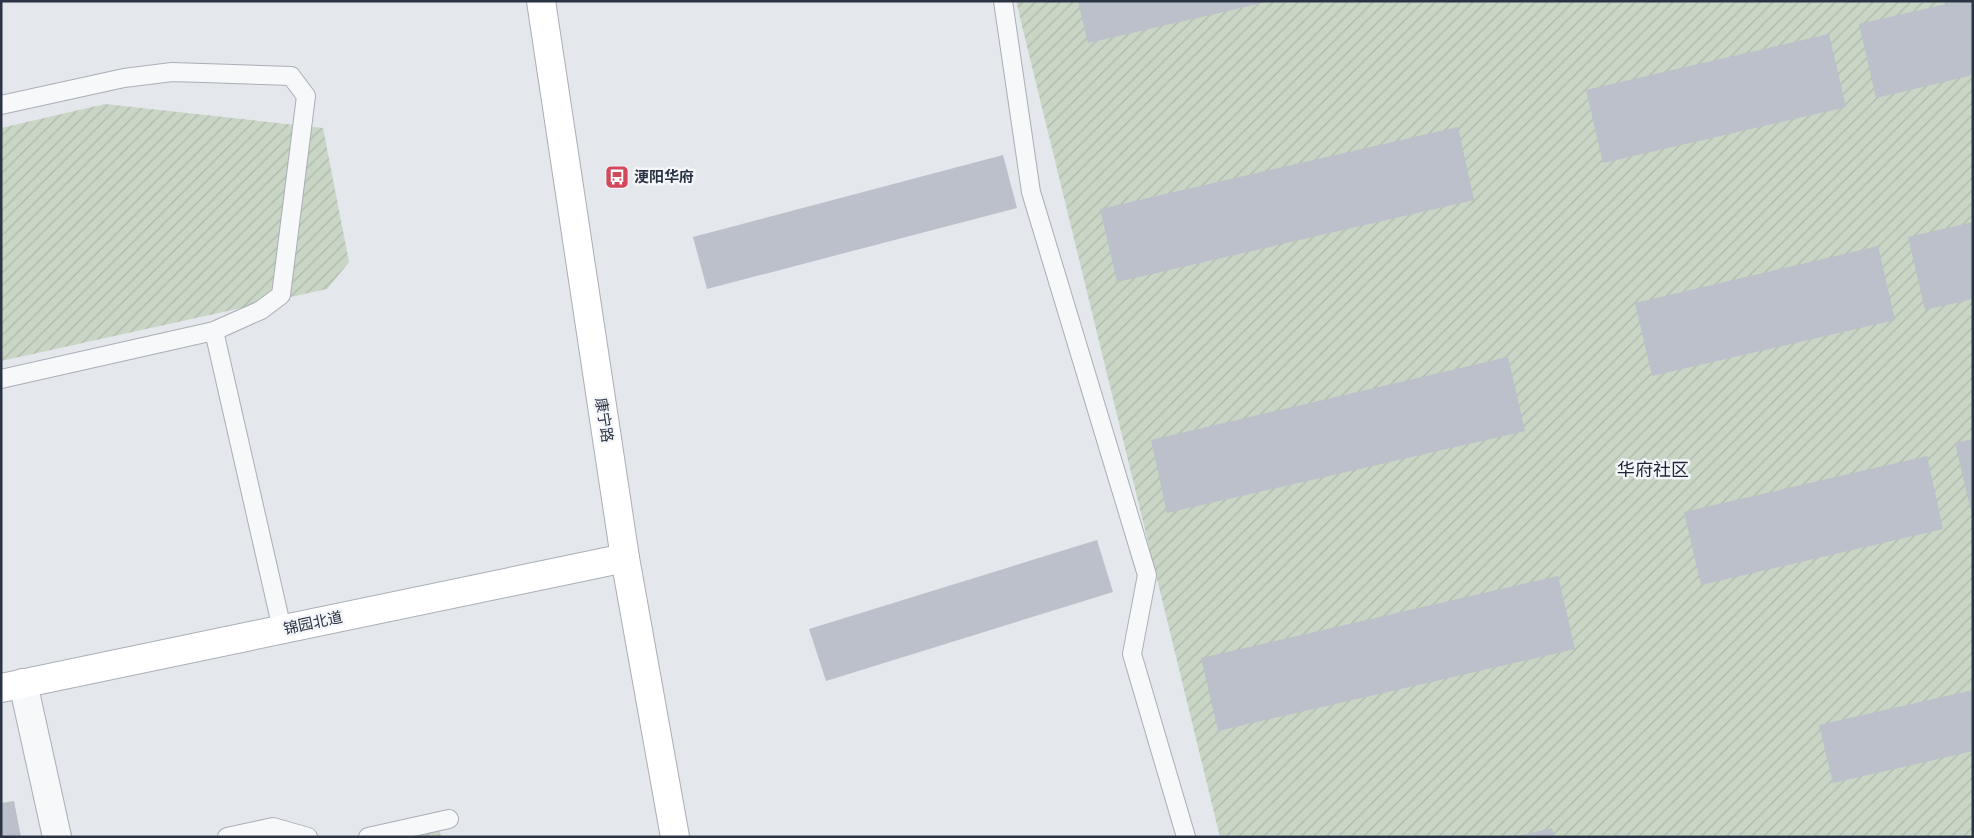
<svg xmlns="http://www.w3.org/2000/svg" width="1974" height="838" font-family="Figtree,'Noto Sans SC',sans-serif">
<defs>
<pattern id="garden-furrows" width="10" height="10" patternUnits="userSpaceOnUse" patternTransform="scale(1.25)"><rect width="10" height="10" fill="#c9d6c5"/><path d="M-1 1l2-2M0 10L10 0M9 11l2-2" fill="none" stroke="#adb8ab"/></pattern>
</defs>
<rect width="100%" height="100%" fill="#e4e7ec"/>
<g fill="url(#garden-furrows)">
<path d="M1016,1H1973V837H1220Z"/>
<path d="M105,104L323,128L349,262L327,289L1,361V128Z"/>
<path d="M438,823L441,837H407Z"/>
</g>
<g fill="#bbc0ca">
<path d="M1078,1H1267V2L1088,43Z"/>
<path d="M1959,1H1973V75L1876,98L1859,24Z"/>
<path d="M1829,34L1846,107L1603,163L1586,90Z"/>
<path d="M1458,127L1474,200L1117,282L1100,209Z"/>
<path d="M1003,155L1017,208L707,289L693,237Z"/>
<path d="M1973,222V299L1925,310L1908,237Z"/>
<path d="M1878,246L1895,320L1652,376L1635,303Z"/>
<path d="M1508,357L1525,431L1167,513L1151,440Z"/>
<path d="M1973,439V515H1972L1955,443Z"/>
<path d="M1927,456L1943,529L1701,585L1684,512Z"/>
<path d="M1097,540L1113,592L826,681L809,629Z"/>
<path d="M1558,576L1575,649L1218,731L1201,658Z"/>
<path d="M1973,690V751L1833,783L1819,725Z"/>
<path d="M14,801L21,837H1V803Z"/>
<path d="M1552,828L1554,837H1517V836Z"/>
</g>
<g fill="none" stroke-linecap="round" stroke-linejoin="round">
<g stroke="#a9aeb7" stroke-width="20">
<g id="lane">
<path d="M1003,1L1031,192L1147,575L1132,654L1186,837"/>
<path d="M1,105L124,78L172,72L291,76L306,96L281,295L261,310L214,331L1,379"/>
<path d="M214,331L282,629"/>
<path d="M227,837L273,827L308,837"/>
<path d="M368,837L449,819"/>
</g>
</g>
<g stroke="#a9aeb7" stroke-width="30">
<path id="street" d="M23,683L57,837"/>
</g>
<g stroke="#a9aeb7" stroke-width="30">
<g id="secondary">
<path d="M541,1L625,558L675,837"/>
<path d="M1,688L625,558"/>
</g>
</g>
<use href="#lane" stroke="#f7f8fa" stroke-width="18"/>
<use href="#street" stroke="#f7f8fa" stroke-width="28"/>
<use href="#secondary" stroke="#fff" stroke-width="28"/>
</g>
<defs>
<g id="bus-square" transform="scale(1.25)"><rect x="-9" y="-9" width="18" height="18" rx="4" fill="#d1495b" stroke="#f4f6f9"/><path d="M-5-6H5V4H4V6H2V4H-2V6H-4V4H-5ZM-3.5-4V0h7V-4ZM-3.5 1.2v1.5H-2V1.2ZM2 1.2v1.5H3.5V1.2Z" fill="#fff"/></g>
</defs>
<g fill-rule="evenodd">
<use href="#bus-square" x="617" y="177"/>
</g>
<g text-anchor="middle" stroke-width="5" stroke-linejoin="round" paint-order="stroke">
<g font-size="15" font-weight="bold" fill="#2b3445" stroke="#f4f6f9" text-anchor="start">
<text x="634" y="182">浭阳华府</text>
</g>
<g font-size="15" fill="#2b3445" stroke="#f4f6f9">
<text transform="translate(604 420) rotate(81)" y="5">康宁路</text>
<text transform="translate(313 623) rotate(-12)" y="5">锦园北道</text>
</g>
<g font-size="18" fill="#1d2536" stroke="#f4f6f9">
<text x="1653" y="476">华府社区</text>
</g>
</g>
<rect width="1974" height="838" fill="none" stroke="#2b3445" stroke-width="5"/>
</svg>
